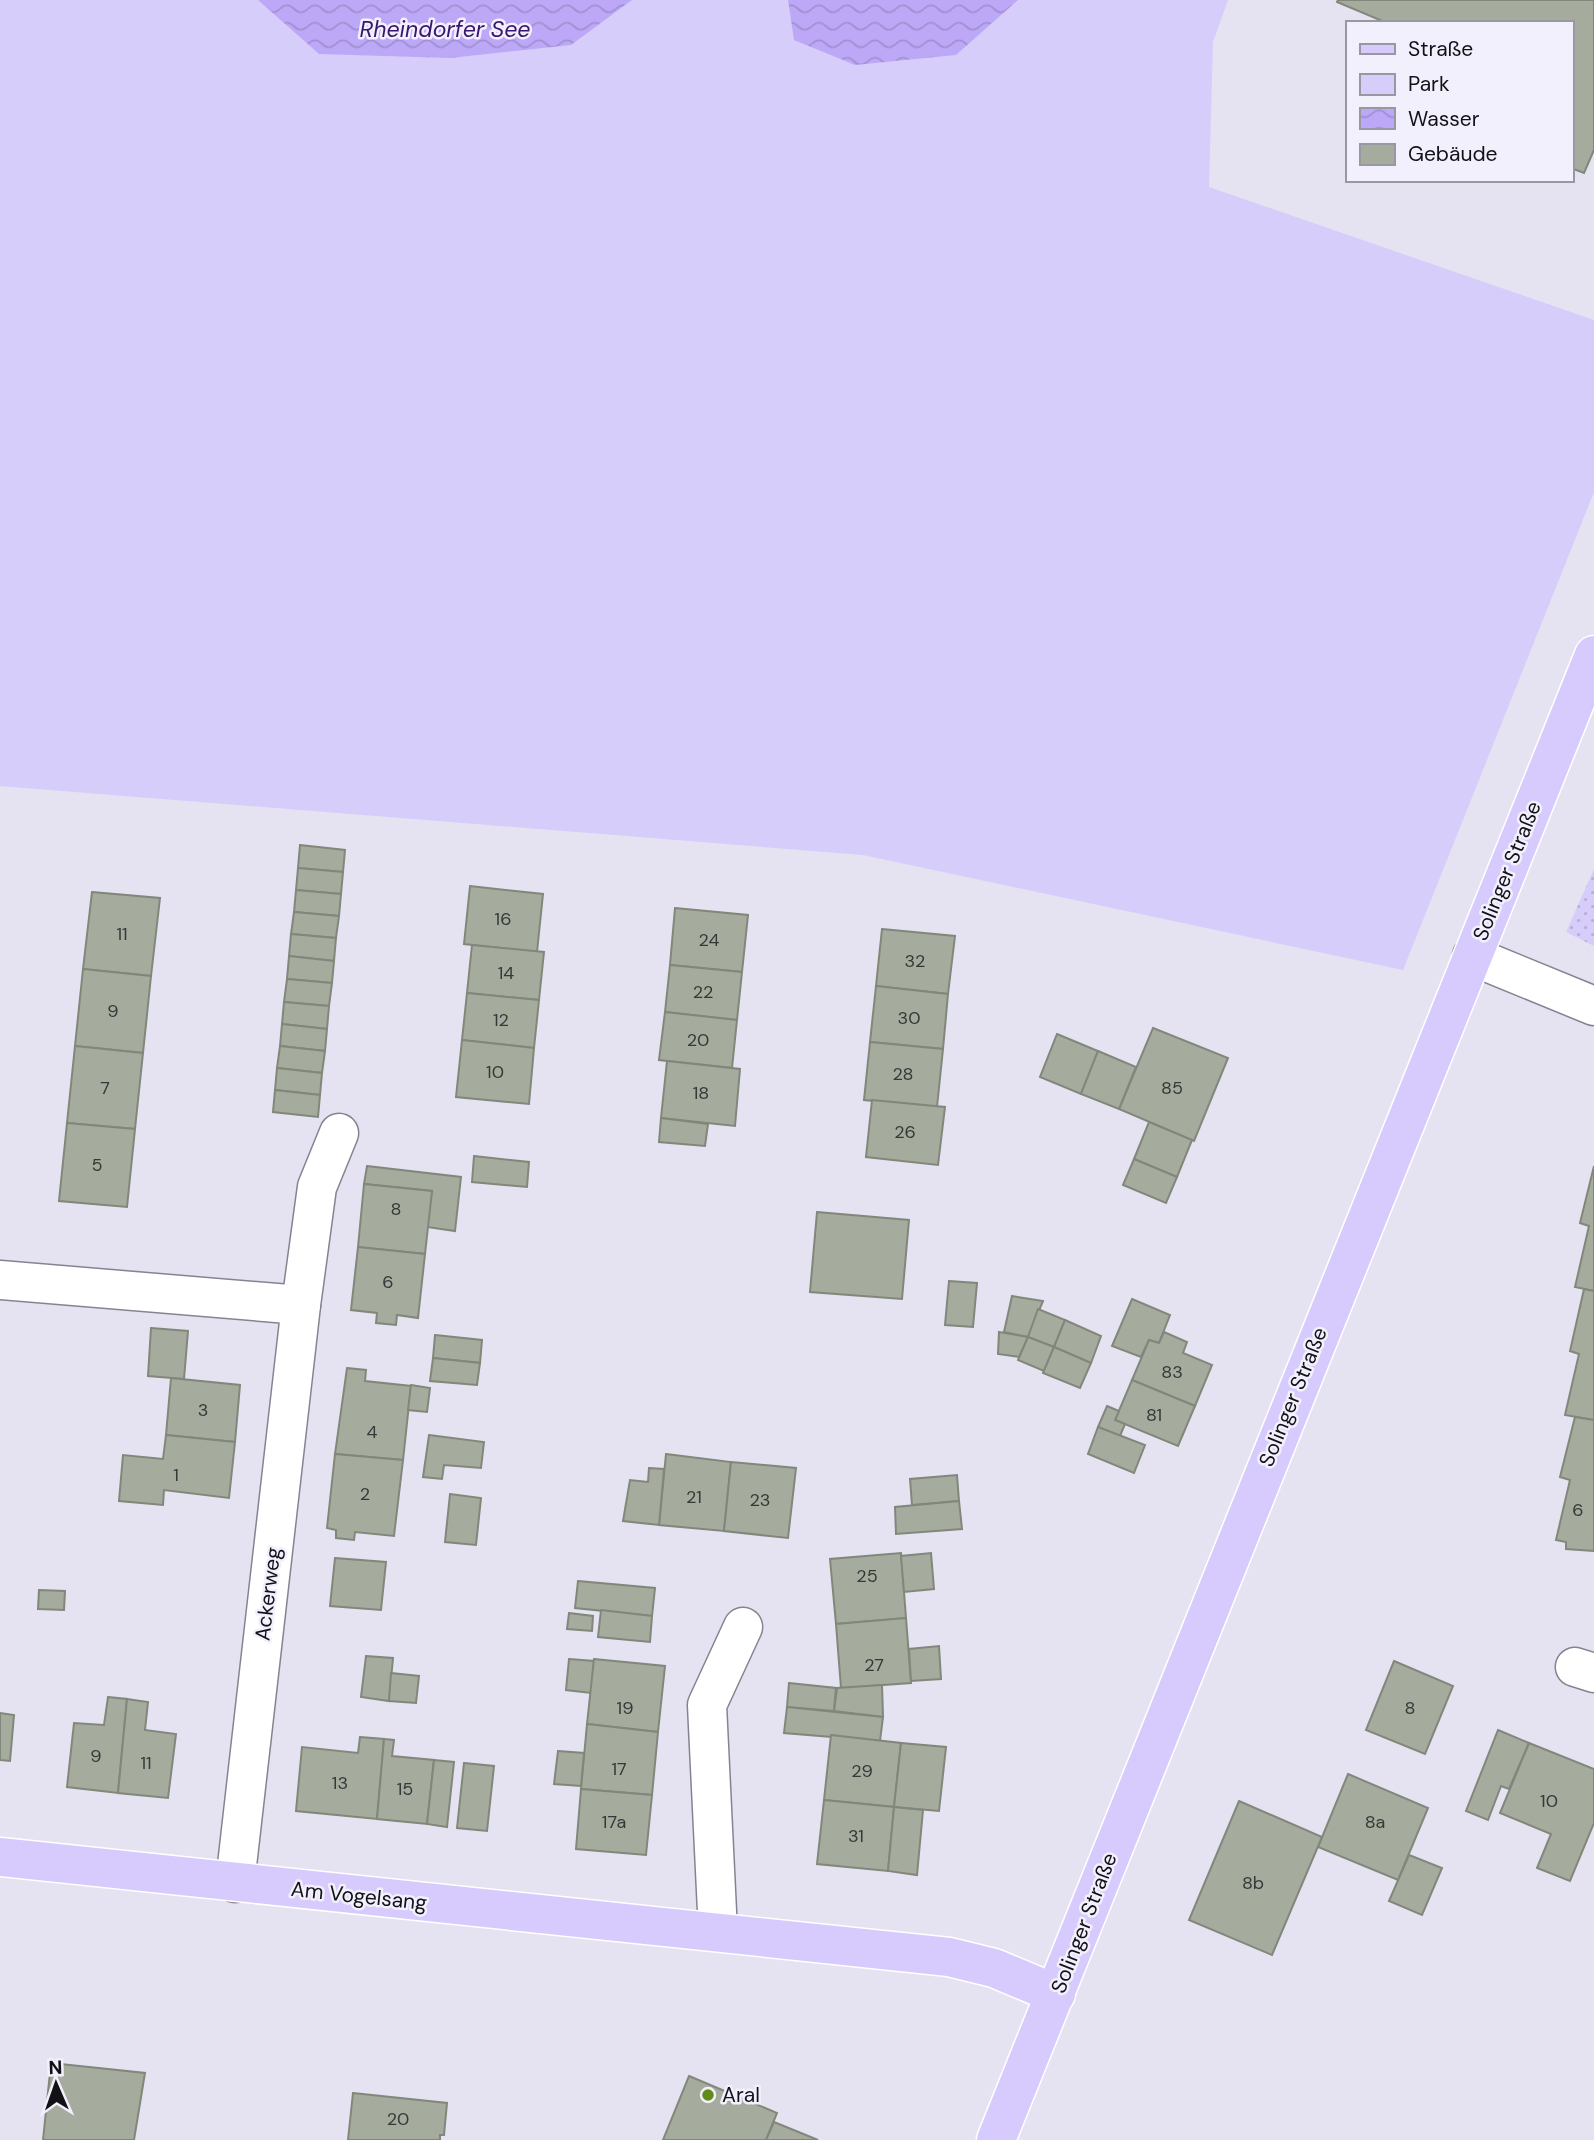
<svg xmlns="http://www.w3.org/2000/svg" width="1594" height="2140" font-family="'DM Sans',sans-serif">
<defs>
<pattern id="grass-dots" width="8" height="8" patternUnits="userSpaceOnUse" patternTransform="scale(1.75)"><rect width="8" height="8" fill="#d7cdfb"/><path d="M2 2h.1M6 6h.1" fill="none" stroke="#b8afd6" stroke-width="1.8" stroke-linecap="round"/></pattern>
<pattern id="water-waves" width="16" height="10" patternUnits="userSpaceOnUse" patternTransform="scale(1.75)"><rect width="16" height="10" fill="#bca8f7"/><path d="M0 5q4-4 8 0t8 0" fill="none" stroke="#a190d3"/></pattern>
</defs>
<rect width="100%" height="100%" fill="#e5e2f2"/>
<path fill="url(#grass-dots)" d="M1594,869V946L1566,932Z"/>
<path fill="#d7cdfb" d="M0,0H1228L1213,42L1209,187L1594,320V492L1403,970L863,855L0,786Z"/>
<g fill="url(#water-waves)">
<path d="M258,0H632L571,45L450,58L319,54Z"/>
<path d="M788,0H1018L956,55L855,65L794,40Z"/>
</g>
<g fill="#a5ac9e" stroke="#81887b" stroke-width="2">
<path d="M1338,0H1594V150L1584,173L1571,168V23H1387L1337,2Z"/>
<path d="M300,845L345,850L343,872L298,868Z"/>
<path d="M298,868L343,872L341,894L296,890Z"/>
<path d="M470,886L543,894L537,952L464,944Z"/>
<path d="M296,890L341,894L339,916L294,912Z"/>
<path d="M92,892L160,898L151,976L83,969Z"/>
<path d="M675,908L748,915L742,972L670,965Z"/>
<path d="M294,912L339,916L336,938L291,934Z"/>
<path d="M882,929L955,936L948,994L876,986Z"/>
<path d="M291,934L336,938L334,961L289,956Z"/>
<path d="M472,945L544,952L539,1000L467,993Z"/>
<path d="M289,956L334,961L332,983L287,979Z"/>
<path d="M670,965L742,972L737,1020L665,1012Z"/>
<path d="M83,969L151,976L143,1053L75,1046Z"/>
<path d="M287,979L332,983L329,1006L284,1002Z"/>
<path d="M876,986L948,994L943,1049L870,1042Z"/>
<path d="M467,993L539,1000L534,1048L462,1040Z"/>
<path d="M284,1002L329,1006L327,1029L282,1024Z"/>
<path d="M665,1012L737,1020L732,1068L659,1060Z"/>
<path d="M282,1024L327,1029L325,1051L280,1046Z"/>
<path d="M1153,1028L1228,1058L1194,1141L1119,1109Z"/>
<path d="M1057,1034L1098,1051L1081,1094L1040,1077Z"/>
<path d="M462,1040L534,1048L529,1104L456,1097Z"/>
<path d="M870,1042L943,1049L937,1107L864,1100Z"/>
<path d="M75,1046L143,1053L135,1129L67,1123Z"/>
<path d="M280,1046L325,1051L322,1073L277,1068Z"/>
<path d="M1098,1051L1136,1067L1119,1109L1081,1094Z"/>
<path d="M667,1061L740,1069L735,1126L661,1118Z"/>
<path d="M277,1068L322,1073L320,1095L275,1090Z"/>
<path d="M275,1090L320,1095L318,1117L273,1112Z"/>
<path d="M872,1100L945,1107L938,1165L866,1157Z"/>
<path d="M661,1118L708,1124L705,1146L659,1142Z"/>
<path d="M1149,1122L1192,1140L1177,1177L1134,1159Z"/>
<path d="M67,1123L135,1129L127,1207L59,1201Z"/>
<path d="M474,1156L529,1162L527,1187L472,1182Z"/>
<path d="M1134,1159L1177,1177L1166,1203L1123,1185Z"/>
<path d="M367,1166L461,1177L455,1231L427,1227L432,1191L364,1184Z"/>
<path d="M1594,1166V1291L1575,1287L1589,1226L1580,1223Z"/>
<path d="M364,1184L432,1191L425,1254L358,1247Z"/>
<path d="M817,1212L909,1220L902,1299L810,1292Z"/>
<path d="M358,1247L425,1254L418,1318L397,1315L396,1325L376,1323L377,1313L351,1310Z"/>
<path d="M949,1281L977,1283L973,1327L945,1325Z"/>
<path d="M1584,1289L1594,1291V1420L1565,1415L1579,1354L1570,1351Z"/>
<path d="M1012,1296L1043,1301L1028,1337L1004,1332Z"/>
<path d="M1132,1299L1170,1315L1159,1343L1149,1340L1141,1357L1112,1346Z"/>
<path d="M1038,1309L1065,1320L1054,1347L1028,1337Z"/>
<path d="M1065,1320L1101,1336L1091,1363L1054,1347Z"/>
<path d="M151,1328L188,1331L184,1379L148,1376Z"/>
<path d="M999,1332L1028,1337L1019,1357L998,1354Z"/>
<path d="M1164,1332L1187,1342L1183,1353L1212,1365L1195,1406L1132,1380L1149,1340L1159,1343Z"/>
<path d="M435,1335L482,1340L480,1363L433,1358Z"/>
<path d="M1028,1337L1054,1347L1044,1371L1018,1360Z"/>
<path d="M1054,1347L1091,1363L1080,1388L1043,1373Z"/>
<path d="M433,1358L480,1363L477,1385L430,1381Z"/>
<path d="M347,1368L366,1370L365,1381L411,1386L403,1460L335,1454Z"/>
<path d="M171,1378L240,1385L235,1442L166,1435Z"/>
<path d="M1132,1380L1195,1406L1178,1446L1115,1420Z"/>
<path d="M411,1385L430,1388L427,1412L408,1410Z"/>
<path d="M1107,1406L1119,1411L1115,1420L1125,1424L1120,1436L1098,1427Z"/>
<path d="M1575,1417L1594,1420V1551L1566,1549V1542L1556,1540L1570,1480L1560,1477Z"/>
<path d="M1098,1427L1145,1445L1134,1473L1088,1454Z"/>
<path d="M166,1435L235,1442L229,1498L164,1490L163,1505L119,1501L123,1455L163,1459Z"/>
<path d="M429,1435L484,1442L481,1468L444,1465L442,1479L423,1477Z"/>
<path d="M335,1454L403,1460L394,1536L355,1532L354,1540L336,1538V1530L327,1528Z"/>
<path d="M666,1454L731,1462L724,1531L659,1525Z"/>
<path d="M731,1462L796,1468L788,1538L724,1531Z"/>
<path d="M649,1468L664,1469L659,1525L623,1521L630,1480L648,1482Z"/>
<path d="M957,1475L959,1501L912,1505L910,1479Z"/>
<path d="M450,1494L481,1498L476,1545L445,1542Z"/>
<path d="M959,1501L962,1529L896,1534L895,1507Z"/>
<path d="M901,1553L906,1618L836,1624L830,1559Z"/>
<path d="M931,1553L934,1589L904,1592L901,1556Z"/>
<path d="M335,1558L386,1562L381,1610L330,1606Z"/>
<path d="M578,1581L655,1588L652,1616L575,1608Z"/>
<path d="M39,1590L65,1591L64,1610L38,1609Z"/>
<path d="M601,1610L652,1616L650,1642L598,1637Z"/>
<path d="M569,1613L593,1616L592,1631L567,1629Z"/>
<path d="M906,1618L911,1683L841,1688L836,1624Z"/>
<path d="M939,1646L941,1679L911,1681L909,1649Z"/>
<path d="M366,1656L393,1658L389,1701L361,1697Z"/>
<path d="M569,1659L594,1661L591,1693L566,1690Z"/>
<path d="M594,1659L665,1666L658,1732L587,1724Z"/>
<path d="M1394,1661L1453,1686L1425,1754L1366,1730Z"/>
<path d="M391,1673L419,1676L416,1703L389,1701Z"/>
<path d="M789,1683L836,1688L834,1711L787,1707Z"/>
<path d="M882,1685L883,1717L834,1711L837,1688Z"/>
<path d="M108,1697L127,1699L118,1793L67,1787L74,1723L104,1725Z"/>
<path d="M127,1699L148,1702L145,1730L176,1734L168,1798L118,1793Z"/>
<path d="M787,1707L883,1717L880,1741L784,1733Z"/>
<path d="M0,1713L14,1715L10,1761L0,1760Z"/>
<path d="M587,1724L658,1732L652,1795L581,1789Z"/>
<path d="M1498,1730L1529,1743L1509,1789L1501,1786L1488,1820L1466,1811Z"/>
<path d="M831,1735L901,1743L894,1807L824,1800Z"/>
<path d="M360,1737L384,1739L377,1819L296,1811L302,1747L358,1753Z"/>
<path d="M384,1739L394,1740L392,1756L434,1760L427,1824L377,1819Z"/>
<path d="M901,1743L946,1747L939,1811L894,1807Z"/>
<path d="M1529,1743L1594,1769V1823L1570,1881L1537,1868L1551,1834L1500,1813Z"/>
<path d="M558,1751L584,1753L581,1786L554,1784Z"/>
<path d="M434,1760L454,1762L447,1827L427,1824Z"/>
<path d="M464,1763L494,1766L487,1831L457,1828Z"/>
<path d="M1348,1774L1428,1808L1398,1880L1318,1847Z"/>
<path d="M581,1789L652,1795L646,1855L576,1849Z"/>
<path d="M824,1800L894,1807L888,1871L817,1864Z"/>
<path d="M1239,1801L1322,1837L1272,1955L1189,1920Z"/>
<path d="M894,1807L923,1810L917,1875L888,1871Z"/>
<path d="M1409,1855L1442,1868L1422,1915L1389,1901Z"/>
<path d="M51,2063L145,2073L134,2140H43Z"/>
<path d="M689,2076L777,2113L766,2140H663Z"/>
<path d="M353,2093L447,2103L444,2135H440V2140H348Z"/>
<path d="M774,2122L818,2140H766Z"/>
</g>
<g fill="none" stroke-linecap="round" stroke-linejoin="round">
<g stroke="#868391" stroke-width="41">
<g id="minor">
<path d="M1472,956L1594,1006"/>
<path d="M0,1280L301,1305L235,1883"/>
<path d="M301,1305L317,1187L339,1133"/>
<path d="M1575,1667L1594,1673"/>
<path d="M718,1932L707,1705L743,1627"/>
</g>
</g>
<g stroke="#fff" stroke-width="41">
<g id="major">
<path d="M0,1857L949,1957L994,1968L1056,1994"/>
<path d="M996,2140L1594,655"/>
</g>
</g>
<use href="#minor" stroke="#fff" stroke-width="38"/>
<use href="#major" stroke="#d7cafd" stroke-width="38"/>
</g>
<circle fill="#638b19" stroke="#f3f0fd" stroke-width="2.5" cx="708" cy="2095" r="7"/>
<g text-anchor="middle" stroke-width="5" stroke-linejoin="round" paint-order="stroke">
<g font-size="18" fill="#373838">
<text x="503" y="925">16</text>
<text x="122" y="940">11</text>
<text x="709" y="946">24</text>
<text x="915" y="967">32</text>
<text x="506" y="979">14</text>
<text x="703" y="998">22</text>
<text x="113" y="1017">9</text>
<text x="909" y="1024">30</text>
<text x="501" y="1026">12</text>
<text x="698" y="1046">20</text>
<text x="495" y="1078">10</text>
<text x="903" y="1080">28</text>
<text x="105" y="1094">7</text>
<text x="1172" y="1094">85</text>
<text x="701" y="1099">18</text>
<text x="905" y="1138">26</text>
<text x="97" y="1171">5</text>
<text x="396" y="1215">8</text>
<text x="388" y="1288">6</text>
<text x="1172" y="1378">83</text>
<text x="203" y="1416">3</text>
<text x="1154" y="1421">81</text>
<text x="372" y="1438">4</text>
<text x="176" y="1481">1</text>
<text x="365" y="1500">2</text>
<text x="694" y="1503">21</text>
<text x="760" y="1506">23</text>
<text x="1578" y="1516">6</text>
<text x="867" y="1582">25</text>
<text x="874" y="1671">27</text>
<text x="625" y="1714">19</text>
<text x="1410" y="1714">8</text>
<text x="96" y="1762">9</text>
<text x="146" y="1769">11</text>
<text x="619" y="1775">17</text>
<text x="862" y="1777">29</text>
<text x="340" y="1789">13</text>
<text x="405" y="1795">15</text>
<text x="1549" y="1807">10</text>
<text x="614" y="1828">17a</text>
<text x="1375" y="1828">8a</text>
<text x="856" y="1842">31</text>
<text x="1253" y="1889">8b</text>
<text x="398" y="2125">20</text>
</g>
<g font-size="21" fill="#121116" stroke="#f3f0fd">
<text transform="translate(1507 871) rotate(-68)" y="7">Solinger Straße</text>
<text transform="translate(1293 1397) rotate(-68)" y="7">Solinger Straße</text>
<text transform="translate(268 1594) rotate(-83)" y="7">Ackerweg</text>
<text transform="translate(359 1896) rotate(6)" y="7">Am Vogelsang</text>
<text transform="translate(1084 1923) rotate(-69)" y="7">Solinger Straße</text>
</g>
<g font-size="21" fill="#121116" stroke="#f3f0fd" text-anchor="start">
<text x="722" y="2102">Aral</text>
</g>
<g font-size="23" font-style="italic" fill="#39156f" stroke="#f3f0fd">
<text x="445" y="37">Rheindorfer See</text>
</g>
</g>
<rect x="1346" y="21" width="228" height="161" fill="#f3f0fd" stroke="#9997a1" stroke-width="2"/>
<rect x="1360" y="44" width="35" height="10" fill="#d7cafd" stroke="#9997a1" stroke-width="2"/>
<text x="1408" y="56" font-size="21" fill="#121116">Straße</text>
<rect x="1360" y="74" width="35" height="21" fill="#d7cdfb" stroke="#9997a1" stroke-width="2"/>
<text x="1408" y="91" font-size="21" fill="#121116">Park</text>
<rect x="1360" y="108" width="35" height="21" fill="url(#water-waves)" stroke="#9997a1" stroke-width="2"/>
<text x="1408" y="126" font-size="21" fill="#121116">Wasser</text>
<rect x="1360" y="144" width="35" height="21" fill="#a5ac9e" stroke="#9997a1" stroke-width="2"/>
<text x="1408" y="161" font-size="21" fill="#121116">Gebäude</text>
<g transform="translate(56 2084) rotate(358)" stroke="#f3f0fd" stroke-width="5" paint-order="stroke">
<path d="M0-5L12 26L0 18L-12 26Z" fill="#121116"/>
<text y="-10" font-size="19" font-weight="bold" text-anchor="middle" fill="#121116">N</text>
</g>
</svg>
